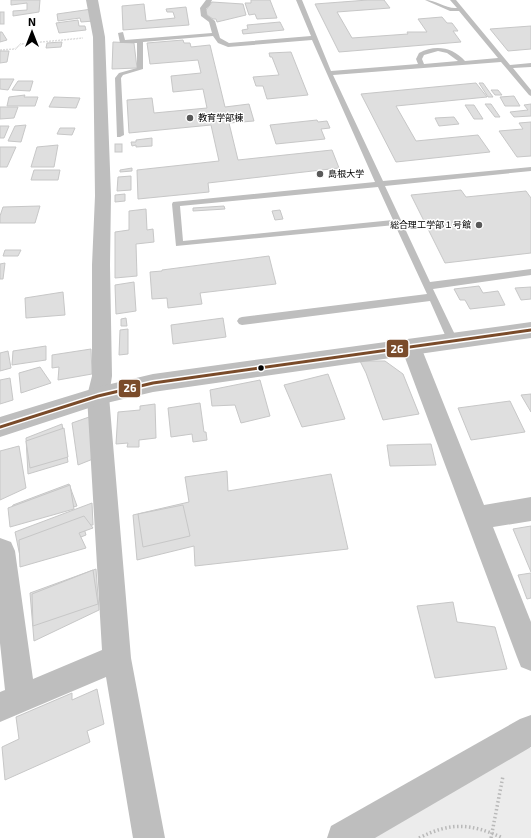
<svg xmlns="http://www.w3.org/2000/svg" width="531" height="838" font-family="'Exo 2','Noto Sans JP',sans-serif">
<rect width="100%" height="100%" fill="#fff"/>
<path fill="#ececec" d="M524,748H531V838H373Z"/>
<g fill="#dfdfdf" stroke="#c7c7c7">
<path d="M11,0H40L39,12L13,16V11L27,10V3L11,5Z"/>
<path d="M251,0H270L277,18L257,19L255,14L249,15L245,3H251Z"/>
<path d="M368,0H384L390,8L337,12L352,38L408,34L407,32H427L418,19L442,17L447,23H452L458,31H453L461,42L339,52L315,4Z"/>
<path d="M212,2L243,4L246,15L217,22L216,19H213L207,15L206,10Z"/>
<path d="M144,4L146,21L175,18L173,12H167L166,9L186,7L189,25L123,30L122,6Z"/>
<path d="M92,9L94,21L81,22L80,18L58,21L57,14Z"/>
<rect x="0" y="12" width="4" height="12"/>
<path d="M78,20L79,26H85L86,30L59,33L56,23Z"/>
<path d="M280,22L284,30L243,34L242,30L248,29L247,25Z"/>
<path d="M531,26V49L508,51L490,29Z"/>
<path d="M0,32H2L7,40L0,42Z"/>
<path d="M183,40L184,43H190L191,47L210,45L225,107L249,104L254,121L229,123L238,160L332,150L339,168L208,183L209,192L138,199L137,170L219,161L211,125L129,133L127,100L152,98L154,113L207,108L203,89L173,92L171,76L201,73L198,60L150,64L147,43Z"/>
<path d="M62,42L61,47L46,48L47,43Z"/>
<path d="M113,42L134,43L137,68L112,69Z"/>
<path d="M0,51H9L7,62L0,63Z"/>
<path d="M291,52L308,95L267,99L263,86H256L253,77L279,75L272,57H270L269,53Z"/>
<path d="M0,79H14L8,90L0,89Z"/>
<path d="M18,81H33L30,91L12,90Z"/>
<path d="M476,83L487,97L396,106L416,141L478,135L490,152L396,162L361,94Z"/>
<path d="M479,83H483L493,97H488Z"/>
<path d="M491,90H498L502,95H495Z"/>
<path d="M25,95L24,97H38L35,106H7L9,97Z"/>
<path d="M514,96L520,106H505L500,97Z"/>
<path d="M54,97L80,98L76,108L49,107Z"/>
<path d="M485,104H491L500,117H495Z"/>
<path d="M531,104V116L514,117L510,112L528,110L524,105Z"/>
<path d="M465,105H474L483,119H474Z"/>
<path d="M0,107H18L14,118L0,119Z"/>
<path d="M454,117L459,124L439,126L435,118Z"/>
<path d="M317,120L318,122L327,121L330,128L321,129L325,139L276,144L270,125Z"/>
<path d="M531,122V156L517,157L499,131L523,129L519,123Z"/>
<path d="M26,125L21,142L8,141L15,126Z"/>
<path d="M0,126H9L4,138H0Z"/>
<path d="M60,128H75L72,135L57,134Z"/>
<path d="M152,138V146L136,147V145L132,146L131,142H136V140Z"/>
<rect x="115" y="144" width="7" height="8"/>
<path d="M58,145L54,167H31L37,147Z"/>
<path d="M0,147H16L7,167H0Z"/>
<path d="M132,168V171L120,172V170Z"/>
<path d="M34,170H60L58,180H31Z"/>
<path d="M131,176V190L117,191L118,177Z"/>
<path d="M461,190L466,197L526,191L531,198V253L445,263L411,195Z"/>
<path d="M125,194V201L115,202V195Z"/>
<path d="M40,206L35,223H0V216L3,207Z"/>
<path d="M224,206L225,209L193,211V208Z"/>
<path d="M146,209L147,230L153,229L154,242L136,244L137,276L115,278V232L129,230V211Z"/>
<path d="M280,210L283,219L275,220L272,211Z"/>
<path d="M5,250H21L18,256H3Z"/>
<path d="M269,256L276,284L200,293L202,304L168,308L167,298L152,299L150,272L162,271V270Z"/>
<path d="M5,263L3,279H0V264Z"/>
<path d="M134,282L136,311L116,314L115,285Z"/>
<path d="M479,286L483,293L498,291L505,305L470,309L465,300H460L454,289Z"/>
<path d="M531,287V299L521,300L515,288Z"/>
<path d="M63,292L65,315L26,318L25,298Z"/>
<path d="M126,318L127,326H121V319Z"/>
<path d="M223,318L226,337L173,344L171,325Z"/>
<path d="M128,329V354L119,355L120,330Z"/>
<path d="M46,346V360L12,365L13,351Z"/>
<path d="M91,349L92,374L58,380L59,367L52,368V355Z"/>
<path d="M8,351L11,368L0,371V353Z"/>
<path d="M360,361H385L403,374L419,414L383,420L366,373Z"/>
<path d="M40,367L51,383L21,393L19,373Z"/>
<path d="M328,374L345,419L302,427L284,385Z"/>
<path d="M10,378L13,400L0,404V380Z"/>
<path d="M260,380L270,416L241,423L235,405L212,406L210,390Z"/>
<path d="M531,394V412L521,395Z"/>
<path d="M510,401L525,432L471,440L458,408Z"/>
<path d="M200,403L204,432H206L207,440L193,442L192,434L171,437L168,408Z"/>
<path d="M155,404L156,438L139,440V447H127L128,443L116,444L118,412L140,410V406Z"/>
<path d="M92,416L93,459L78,465L72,423Z"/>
<path d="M62,424L68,462L28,474L26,438Z"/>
<path d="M64,428L68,457L30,468L26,441Z"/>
<path d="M431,444L436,465L390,466L387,445Z"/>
<path d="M19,446L26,488L0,500V451Z"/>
<path d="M227,471L228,491L331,474L348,549L195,566L194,546L137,560L133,515L189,502L185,477Z"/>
<path d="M69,484L77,506L14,522L9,514L13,505Z"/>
<path d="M70,485L74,509L10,527L8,508Z"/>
<path d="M92,503L93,525H83L86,535L21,561L15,532Z"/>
<path d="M183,505L190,536L143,547L138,514Z"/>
<path d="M84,516L93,528L79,533L86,548L20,567L19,540Z"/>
<path d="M531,526V572L513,529Z"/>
<path d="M96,569L99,610L34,641L30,593Z"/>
<path d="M93,570L98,604L33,626L32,594Z"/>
<path d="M531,573V598L527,599L518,575Z"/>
<path d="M453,602L457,622L495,627L507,669L435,678L417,606Z"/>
<path d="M97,689L104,724L87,731L90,742L5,780L2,747L19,739L16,717L72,693V700Z"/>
</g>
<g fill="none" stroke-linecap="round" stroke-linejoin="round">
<path stroke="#b9b9b9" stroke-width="1.5" stroke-dasharray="0.5 1" stroke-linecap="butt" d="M0,50L15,49L21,44L83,38"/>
<g stroke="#b9b9b9" stroke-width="3.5" stroke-dasharray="1.5 2.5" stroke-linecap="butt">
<path d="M419,838C451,822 470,823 503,838"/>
<path d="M491,838L503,776"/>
</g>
<path fill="#bebebe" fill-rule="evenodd" d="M206,0H212L210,5L206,9L207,15L215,21L220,38L229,43L311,36L296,0H302L331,71L418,64L416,59L419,53C435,44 453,47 465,61L498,58L459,11H450L425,0C436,0 446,9 457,8L450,0H456L510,65L531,63V67L513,68L531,90V96L529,95L501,62L333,75L383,181L531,167V171L385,186L430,282L531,269V275L433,289L458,341L457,344H449L430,301L242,325L239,324L237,321L239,318L242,317L427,294L395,225L176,246L172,204L173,202L375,182L312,40L228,47L218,43L213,36L143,42V69L123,75L121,78L124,135L120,137H117L115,78L119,73L137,68V43H120L118,33L123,32L125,40L212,33L209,22L201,16L200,8ZM438,51L447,53L458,61L424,64L422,59L424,55ZM378,187L393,220L183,241L180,206Z"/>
<g fill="#bebebe" fill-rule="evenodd">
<path d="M86,0H98L105,37L111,196L110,265L112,376L109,396L131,658L165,838H133L106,677L0,722V692L5,690L0,643V538L11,542L15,551L33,679L102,650L87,396L92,376V265L95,196L93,37Z"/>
<path d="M411,339L418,341L421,347L484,505L531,497V521L493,527L531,622V671L521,667L517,657L401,347L404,341Z"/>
<path d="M531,715V747L375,838H327L331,826L520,719Z"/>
</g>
<path fill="#bebebe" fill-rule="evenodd" d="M531,322V338L153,392L98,405L0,437V417L98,387L153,374Z"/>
<g stroke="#fff" stroke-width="6">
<path id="bus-1" d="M0,427L98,396L153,383L531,330"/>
</g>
<use href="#bus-1" stroke="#7a4b2a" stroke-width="3"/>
</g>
<g fill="#595959" stroke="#fff" stroke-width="1.5">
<circle cx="190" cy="118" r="4"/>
<circle cx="320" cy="174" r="4"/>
<circle cx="479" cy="225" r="4"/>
</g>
<circle fill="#000" stroke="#fff" stroke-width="1.5" cx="261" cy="368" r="3.5"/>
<g text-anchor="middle" stroke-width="3" stroke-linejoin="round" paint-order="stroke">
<g font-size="9" fill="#000" stroke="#fff" text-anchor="start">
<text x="198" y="121">教育学部棟</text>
<text x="328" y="177">島根大学</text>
<text x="471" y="228" text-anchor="end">総合理工学部１号館</text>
</g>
</g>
<g stroke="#fff" stroke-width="1.5">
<rect x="386" y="339" width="23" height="19" rx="4" fill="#7a4b2a"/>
<rect x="118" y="379" width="23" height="19" rx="4" fill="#7a4b2a"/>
</g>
<g font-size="11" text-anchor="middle" font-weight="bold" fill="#fff">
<text x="397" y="353">26</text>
<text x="130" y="392">26</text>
</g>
<g transform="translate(32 32)" stroke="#ffffff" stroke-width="3" paint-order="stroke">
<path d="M0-3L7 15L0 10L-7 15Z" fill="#000000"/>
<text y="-6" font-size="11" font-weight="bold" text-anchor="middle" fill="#000000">N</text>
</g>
</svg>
